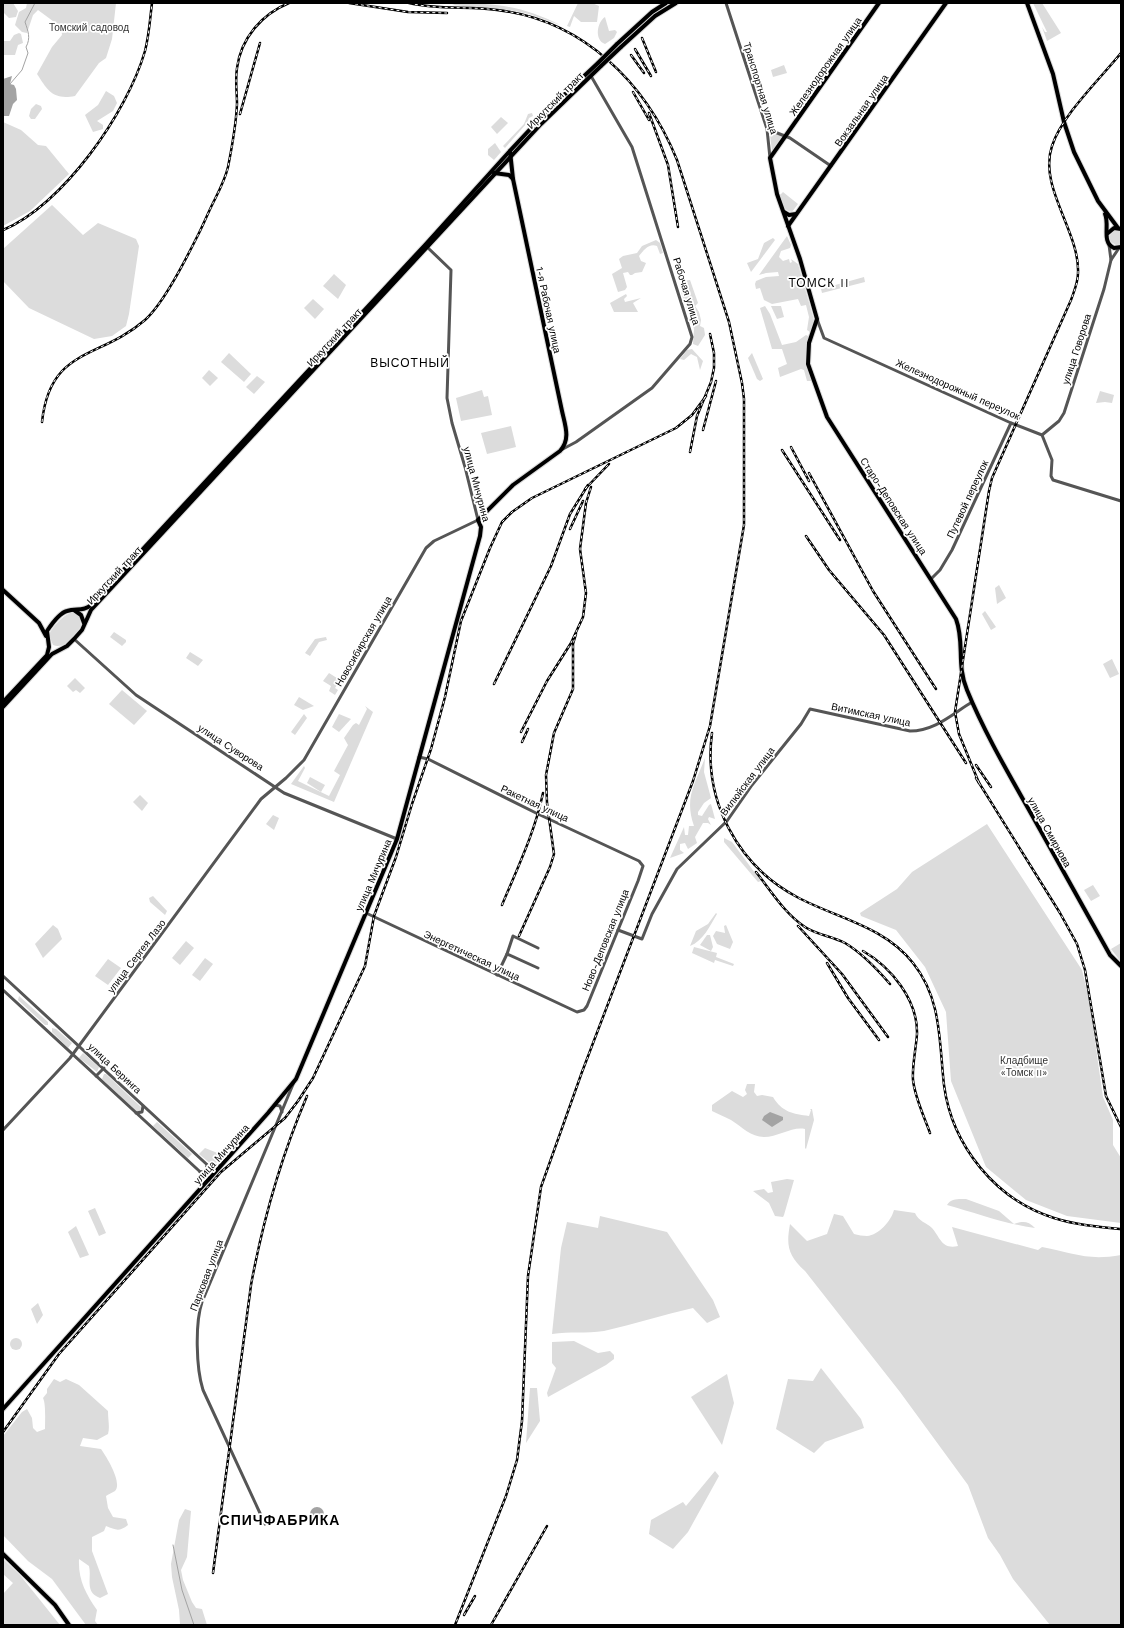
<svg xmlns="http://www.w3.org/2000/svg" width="1124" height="1628" font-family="'Work Sans',sans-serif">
<rect width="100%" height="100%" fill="#fff"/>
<g fill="#dcdcdc">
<path d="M3,3H13L18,11L16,17L9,18L3,12Z"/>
<path d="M27,3H116L112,39L106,58L99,63L75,96C53,100 48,91 37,74L52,47L62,35L61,27L38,10L33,15L27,33L22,32L15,25L19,12L26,8Z"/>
<path d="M458,3C497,3 525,7 560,25L529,14L510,10L452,5Z"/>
<path d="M578,3H592L599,6L597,22H581L574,16L570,27L567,26Z"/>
<path d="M1033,3H1042L1061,33L1047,41L1042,27L1045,32H1047Z"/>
<path d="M605,17L609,31L615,30L617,32L614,38L605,44C594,40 597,22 605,17Z"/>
<path d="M19,33L21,34L23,43L18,45L15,55H3V41H10L14,35Z"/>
<path d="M784,65L787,73L773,77L771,70Z"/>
<path d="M106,91L114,96L117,103L113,111L97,121L103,125V129L93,132L85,115L98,105Z"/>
<path d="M36,104L41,106L42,109L35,119H31L29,116L31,109Z"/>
<path d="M532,113L533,116L529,118L527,123L505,148L503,146L524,124L528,114Z"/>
<path d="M501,117L508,123L497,134L491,127Z"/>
<path d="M3,122L21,130L38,145L46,146L69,174L30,211L3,226Z"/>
<path d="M772,133L782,136L772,151L770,135Z"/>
<path d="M495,143L501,152L494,160L488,155V149Z"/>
<path d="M783,192L798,204L792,212C783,211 782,202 780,195Z"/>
<path d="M52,205L83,235L98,223L136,239L139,246L129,314L126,326L112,336L94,339L29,308L3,281V249Z"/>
<path d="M1118,230L1121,231V244L1116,245L1111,242L1109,237L1113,231Z"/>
<path d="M787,236L791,245L790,248L781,251L779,257L783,261L789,259L790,263L792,262L791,259L798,264L814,320L810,332L807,330L809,317L806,305L801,306L798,299L772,304L764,300L760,288L756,289L755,284L756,281L766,277L779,276L778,272L766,273L759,275Z"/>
<path d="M773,238L775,240L751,272L747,263L758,259L764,243Z"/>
<path d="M656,240L660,243L663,253L660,254L657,246C649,243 644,250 639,256L641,261L646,263L642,272L635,273L632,275H630L628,272L623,273L627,287L625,290L618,292L612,274L622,268L619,259L623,256L637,253L642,246Z"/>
<path d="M334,274L346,285L338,299L323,286Z"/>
<path d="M864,277L865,282L822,293L821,289Z"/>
<path d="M690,280L698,303L695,306L699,312L701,320L700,326L704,328L705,335L698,346L693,344L694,329L682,295L681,292L686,290L684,281Z"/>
<path d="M626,294L627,296L624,299L625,302L641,298L633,303L638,312H614L610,303Z"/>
<path d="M313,299L324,309L315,319L304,308Z"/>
<path d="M765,306L770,314L782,345L796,342L806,335L810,337C805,353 807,365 812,381H807L804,370L801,369L780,377L778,368L787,364L782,349H772L760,308Z"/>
<path d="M771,306H781L784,317L777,319Z"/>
<path d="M692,349L703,361L700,370L697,357L691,354L684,360L680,359L687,350Z"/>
<path d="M229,353L251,374L244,382L221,362Z"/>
<path d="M752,353L763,379L760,381L757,379L748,358Z"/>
<path d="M209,370L218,378L210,386L202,378Z"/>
<path d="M257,376L265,382L254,394L246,387Z"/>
<path d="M482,390L484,397L488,396L492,415L461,421L456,398Z"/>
<path d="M1100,391L1114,395L1112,403L1105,402L1096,403Z"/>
<path d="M511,426L516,447L487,454L481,433Z"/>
<path d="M999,585L1006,598L997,604L995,588Z"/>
<path d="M985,611L996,627L991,630L982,614Z"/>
<path d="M73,612L80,616L81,626C75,635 65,650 53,645L49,635C52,627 64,614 73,612Z"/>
<path d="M114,632L126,640V642L122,646L110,637Z"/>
<path d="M326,637L327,640L319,642L310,656L305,653L315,639Z"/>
<path d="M190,652L203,660L198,666L186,658Z"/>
<path d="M1112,659L1119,674L1110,678L1103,664Z"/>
<path d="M329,673L340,680L335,688L338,690L335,695L329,691L331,686L323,681Z"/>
<path d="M75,678L85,688L80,693L76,690L73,692L67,686Z"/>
<path d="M122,690L147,711L134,725L109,704Z"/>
<path d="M299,697L314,706L303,710L294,705Z"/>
<path d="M365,706L373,712L334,802L291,784L304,766L305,768L298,781L329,796L340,775L334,771L348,745L344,738L353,725L356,723L359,725L367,709Z"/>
<path d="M304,714L307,718L295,735L291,732Z"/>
<path d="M339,714L351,719L339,732L332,727Z"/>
<path d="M705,758L704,772L711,798L704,803L698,812V815L702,816L709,805L711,804L715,819L709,817L708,819L711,825L708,823H703L695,837L697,843L688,849L685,843L680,844V850L684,853L670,858L684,827L685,835H688L689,826H694C684,798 695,784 705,758Z"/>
<path d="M310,777L325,785L321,792L307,783Z"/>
<path d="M140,795L148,803L142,811L133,802Z"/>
<path d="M273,815L279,818L274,830L266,824Z"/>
<path d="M987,824L1082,970L1089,999L1103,1097L1113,1120V1145L1121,1158V1223L1067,1216L1026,1200L986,1167L951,1081L946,1012L925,967L896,930L861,916L860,913L897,889L912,872Z"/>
<path d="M724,838L732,842L761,881L758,882L724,842Z"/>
<path d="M1093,885L1100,896L1091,901L1084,890Z"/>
<path d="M153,896L167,911L165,915L150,902L149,898Z"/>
<path d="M716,913L717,914C710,926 703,941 690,946L696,931L708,924Z"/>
<path d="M53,925L58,929L62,939L43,958L35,944Z"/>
<path d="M726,925L733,942L730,949L717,944L713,936L716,931L725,933L724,926Z"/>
<path d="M707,935H710L713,947L711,951L700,945Z"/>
<path d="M186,941L194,948L180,965L172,958Z"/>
<path d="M1121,943V962L1111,949Z"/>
<path d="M694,947L717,953L716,957L734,964L733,966L715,960L714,963L692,953Z"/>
<path d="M205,958L213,964L200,981L192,975Z"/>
<path d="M108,959L121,968L108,985L95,976Z"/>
<path d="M19,996L48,1022V1025H45L18,1000Z"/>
<path d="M52,1028L56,1029L72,1043L68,1048L52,1032Z"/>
<path d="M83,1053L99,1067L97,1072L79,1058Z"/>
<path d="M104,1074H106L141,1107L140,1112H137L102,1079Z"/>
<path d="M747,1084H755L754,1092L757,1096L762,1095L773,1097C782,1112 793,1114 809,1116L811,1110L810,1109H812L814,1120L806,1149L805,1148V1129C793,1126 778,1137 764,1137C751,1137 742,1127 731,1120C725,1117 718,1114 712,1111V1105L732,1091L743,1097L747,1094L745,1090Z"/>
<path d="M157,1122L192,1154L188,1158L153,1126Z"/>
<path d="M205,1148L220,1154V1159L214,1165H212L199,1154Z"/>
<path d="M787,1179L794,1180L784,1215L783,1217L775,1216L769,1203L753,1191L764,1189L768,1193L773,1192L771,1182Z"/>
<path d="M966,1199L999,1211L1014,1224C1023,1221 1028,1221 1035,1228C1005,1224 976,1213 947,1205C951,1198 959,1199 966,1199Z"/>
<path d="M95,1208L106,1233L99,1236L88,1211Z"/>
<path d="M894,1210L915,1213C919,1222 926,1222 932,1228C940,1237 942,1250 958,1246L952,1227L1038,1250L1042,1247C1074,1253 1087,1261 1121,1255V1625H1050L1013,1579L1000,1555L988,1538L968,1485L900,1392L805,1271C788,1255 786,1246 790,1224L807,1241L827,1234L834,1214L843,1216L854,1234C858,1235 863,1236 867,1236C879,1235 891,1221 894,1210Z"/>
<path d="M600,1216L667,1232L713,1300L720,1317L707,1323L693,1308C663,1315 634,1324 604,1331C586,1334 570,1331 552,1334L561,1248L567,1222L598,1228Z"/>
<path d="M76,1226L89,1255L80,1258L68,1232Z"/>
<path d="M38,1303L43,1315L37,1324L31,1309Z"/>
<circle cx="16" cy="1344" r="6"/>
<path d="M574,1341L598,1353L610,1351L614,1355V1359L606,1365L548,1397L547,1393L556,1368L552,1363V1342Z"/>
<path d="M821,1368L861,1419L864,1428L825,1442L814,1453L776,1429L788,1379L813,1381Z"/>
<path d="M727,1374L734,1403L722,1445L691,1397Z"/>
<path d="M54,1379L60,1382L66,1379L79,1385L108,1411C108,1420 110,1427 108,1434L97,1440L83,1438L80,1446L101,1449C106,1456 123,1483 115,1491C113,1492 109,1494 106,1496L108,1508L113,1517L126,1519L128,1525C119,1532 116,1530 106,1526L104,1531L92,1537V1551L108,1594L100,1598C84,1592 92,1578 89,1566L79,1559C78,1580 86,1594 97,1610L95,1621L98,1625H86L52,1579L28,1561L3,1535V1436L22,1412L27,1409L32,1418L33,1428L37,1432L45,1429C45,1421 46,1404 43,1398L47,1393V1389Z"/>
<path d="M530,1388H537L540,1421L526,1443Z"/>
<path d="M715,1471L719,1476L688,1532L673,1549L649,1534L651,1520L683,1502L686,1506Z"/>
<path d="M185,1509L191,1511L187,1557L181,1570L183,1580L192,1602L196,1608L202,1609L207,1625L180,1624L179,1610L172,1577L171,1564L179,1520Z"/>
<path d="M3,1559L20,1575L60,1625H3V1594L13,1583L3,1574Z"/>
</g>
<g fill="#a3a3a3">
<path d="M12,76L10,84L14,85L16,89L17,100L13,104L9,116H3V79Z"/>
<path d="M770,1112L783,1117V1120L772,1127L762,1120L764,1116Z"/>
<circle cx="317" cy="1514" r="7"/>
</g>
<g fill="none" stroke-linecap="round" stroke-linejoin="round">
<g stroke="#a3a3a3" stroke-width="1">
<path d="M10,84L22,70L28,53L26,47C31,38 28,31 25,22L35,3"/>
<path d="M173,1545L182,1590L194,1625"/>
</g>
<g stroke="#dbdbdb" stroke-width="6">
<g id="major">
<path d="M879,3L770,158L777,194L800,259L817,319L809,343L808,364L827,417L956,619C965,643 956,664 967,690C985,734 1010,776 1033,817C1059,863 1084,909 1110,955L1121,966"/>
<path d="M1027,3L1053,74L1064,122L1074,152L1098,201L1118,228"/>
<path d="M617,44L652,12L666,3"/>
<path d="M621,47L655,16L676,3"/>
<path d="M494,173L509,175L513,179"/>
<path d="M784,212L789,215L796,214"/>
<path d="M1105,214C1110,225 1101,242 1114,248L1121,247"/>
<path d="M788,226L946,3"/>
<path d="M1108,233L1114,228L1121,229"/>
<path d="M3,590L39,623L46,636"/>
<path d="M74,610L81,615L84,623"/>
<path d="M3,702L47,655L49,647L47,631C51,625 59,613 67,611C76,608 83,612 91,605L425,245L508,153L550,108L598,63"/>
<path d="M3,707L52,654L67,646L74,639L82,630L91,610L541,124L601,66"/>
<path d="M3,1409L268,1113L296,1079L397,839L480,536L481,527L478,520L513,485L560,451C571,439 565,425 562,411L513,179L510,151"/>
<path d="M3,1554L55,1605L69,1625"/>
</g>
</g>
<g stroke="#555" stroke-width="3">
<path d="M726,3L767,129L770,158"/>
<path d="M767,129L790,138L831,166"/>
<path d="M1111,260L1119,248"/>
<path d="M817,319L824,338L1011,423L1042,435L1052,460L1051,476L1053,480L1121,501"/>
<path d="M1042,435L1059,421L1064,413L1104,289L1111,260L1109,245"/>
<path d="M561,450L576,442L652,388L690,344L692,337L632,147L591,76"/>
<path d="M931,579L940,570L952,550L1011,423"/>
<path d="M74,639L136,695L284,793L397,839"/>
<path d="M366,913L577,1012L584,1010L587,1006L638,881L643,866L639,861L538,814L428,759L419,757"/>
<path d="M618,930L642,939L652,914L677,869L727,821L752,785L801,724L810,709L910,731C935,731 952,714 972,702"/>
<path d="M507,954L513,936L538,948"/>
<path d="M497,975L507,954L538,968"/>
<path d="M3,976L215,1172"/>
<path d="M3,990L209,1180"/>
<path d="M96,1076L104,1068"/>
<path d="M275,1105L280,1106L282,1112"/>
<path d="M136,1113L142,1112L143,1106"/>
<path d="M3,1130L70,1058L261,799L286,778L304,760L426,548L434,541L478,520L465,467L452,423L447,398L451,270L426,246"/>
<path d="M200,1172L206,1171L207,1165"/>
<path d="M265,1524L203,1390C196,1368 195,1323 202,1302L294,1082"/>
</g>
<use href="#major" stroke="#000" stroke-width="4"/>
<g stroke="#000" stroke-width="2.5">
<g id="rail">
<path d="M349,3L408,12L447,13"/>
<path d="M409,3C438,10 468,6 497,10C583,20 646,83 677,160L729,322L742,383L744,399V525L710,726L693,781L582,1072L541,1187L528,1276L522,1421L517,1460L506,1496L455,1625"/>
<path d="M642,38L656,72"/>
<path d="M635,49L651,76"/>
<path d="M631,55L644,73"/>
<path d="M633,92L649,120"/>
<path d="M649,113L668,165L678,227"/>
<path d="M240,114L260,43"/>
<path d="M3,230C63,205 127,113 145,51C149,36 150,19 152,3"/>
<path d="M42,422C50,347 99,360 145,320C164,303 187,257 199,233C204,223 208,213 213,203C219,191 225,180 228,167C232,147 236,125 237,104C237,92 235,80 237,68C241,38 262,14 289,3"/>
<path d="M703,430L716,381"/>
<path d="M791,447L809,481"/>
<path d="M782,450L840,540"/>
<path d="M690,452L697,416L711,382L714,368V353L710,334"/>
<path d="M809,473L873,591L936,689"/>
<path d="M585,489L609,464"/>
<path d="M570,529L583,501"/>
<path d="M806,536L829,570L884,635L966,763"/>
<path d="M494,684L551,566L570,514L588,485"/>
<path d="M521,732L547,681L571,643L583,617L586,593L580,549L586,503L591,487"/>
<path d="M712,733C703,800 737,865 797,897C836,918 884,926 913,963C942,999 939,1042 944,1085C952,1146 996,1200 1054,1218C1076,1225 1099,1227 1121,1229"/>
<path d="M522,742L528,729"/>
<path d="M976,765L991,787"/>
<path d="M976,778L1060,913L1077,944L1085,970L1106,1096L1121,1127"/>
<path d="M979,783L959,734L955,712L989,491L992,478L1004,451L1071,300C1074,291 1078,283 1078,273C1080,232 1038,187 1052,146C1062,115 1100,79 1121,53"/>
<path d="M756,872C771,891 785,914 805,927C817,935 832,936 845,943C862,953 877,969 890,984"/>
<path d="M502,905C517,869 535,832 543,793"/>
<path d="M798,926L842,974L888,1037"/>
<path d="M519,936L550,867L554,854L547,803L546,775L554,733L573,689V644L576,634"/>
<path d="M863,951C891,967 918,1000 917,1034C916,1049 912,1065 913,1080C915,1098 924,1116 930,1133"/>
<path d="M827,963L848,998L879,1040"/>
<path d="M3,1432L59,1354L221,1172L285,1118L298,1101L313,1078L365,966L374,916L396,857L412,804L431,749L445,697L461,621L490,548L502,522L512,512L532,498L676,428L692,415L706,396"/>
<path d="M213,1573L251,1285C263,1220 281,1157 307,1096"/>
<path d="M464,1615L475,1596"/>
<path d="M491,1625L547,1526"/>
</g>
</g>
<use href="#rail" stroke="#fff" stroke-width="1" stroke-dasharray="3" stroke-linecap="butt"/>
<g stroke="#dbdbdb" stroke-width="6" stroke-linecap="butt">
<g id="major-bridge">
<path d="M598,63L617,44"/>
<path d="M601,66L621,47"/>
</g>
</g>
<use href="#major-bridge" stroke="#000" stroke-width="4"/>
</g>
<g text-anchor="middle" stroke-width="3.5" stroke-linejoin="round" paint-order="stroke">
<g font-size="10" fill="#333" stroke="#fff">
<text x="89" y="31">Томский садовод</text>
<text x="1024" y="1064">Кладбище<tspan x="1024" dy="12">«Томск II»</tspan></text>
</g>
<g font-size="10" fill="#000" stroke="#fff">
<text transform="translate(825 66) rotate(-55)" y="4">Железнодорожная улица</text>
<text transform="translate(761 88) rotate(73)" y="4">Транспортная улица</text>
<text transform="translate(555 100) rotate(-45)" y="4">Иркутский тракт</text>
<text transform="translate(861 110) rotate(-55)" y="4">Вокзальная улица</text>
<text transform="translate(687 291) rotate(73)" y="4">Рабочая улица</text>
<text transform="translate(549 310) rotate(78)" y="4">1-я Рабочая улица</text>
<text transform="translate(334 337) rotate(-47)" y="4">Иркутский тракт</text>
<text transform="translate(1076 349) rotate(-72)" y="4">улица Говорова</text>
<text transform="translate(958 389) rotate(24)" y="4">Железнодорожный переулок</text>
<text transform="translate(477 484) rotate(75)" y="4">улица Мичурина</text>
<text transform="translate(967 499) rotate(-65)" y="4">Путевой переулок</text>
<text transform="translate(894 506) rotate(57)" y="4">Старо-Деповская улица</text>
<text transform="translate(114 575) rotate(-47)" y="4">Иркутский тракт</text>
<text transform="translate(363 641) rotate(-60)" y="4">Новосибирская улица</text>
<text transform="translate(871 714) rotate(12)" y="4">Витимская улица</text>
<text transform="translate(231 747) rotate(33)" y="4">улица Суворова</text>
<text transform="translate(747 781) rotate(-53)" y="4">Вилюйская улица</text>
<text transform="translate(535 803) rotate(25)" y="4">Ракетная улица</text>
<text transform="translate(1050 832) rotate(61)" y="4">улица Смирнова</text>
<text transform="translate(373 875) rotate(-67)" y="4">улица Мичурина</text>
<text transform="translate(605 940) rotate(-68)" y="4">Ново-Деповская улица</text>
<text transform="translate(472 955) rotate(25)" y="4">Энергетическая улица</text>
<text transform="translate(136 956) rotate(-53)" y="4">улица Сергея Лазо</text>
<text transform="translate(115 1068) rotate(43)" y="4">улица Беринга</text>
<text transform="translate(221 1154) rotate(-48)" y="4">улица Мичурина</text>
<text transform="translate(206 1275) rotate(-69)" y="4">Парковая улица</text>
</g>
<g font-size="12" letter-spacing="1" fill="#000" stroke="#fff">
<text x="819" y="287">ТОМСК II</text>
<text x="410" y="367">ВЫСОТНЫЙ</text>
</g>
<g font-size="14" font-weight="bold" letter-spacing="1" fill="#000" stroke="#fff">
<text x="280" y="1525">СПИЧФАБРИКА</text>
</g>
</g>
<rect width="1124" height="1628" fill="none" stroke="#000000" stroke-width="8"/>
</svg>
